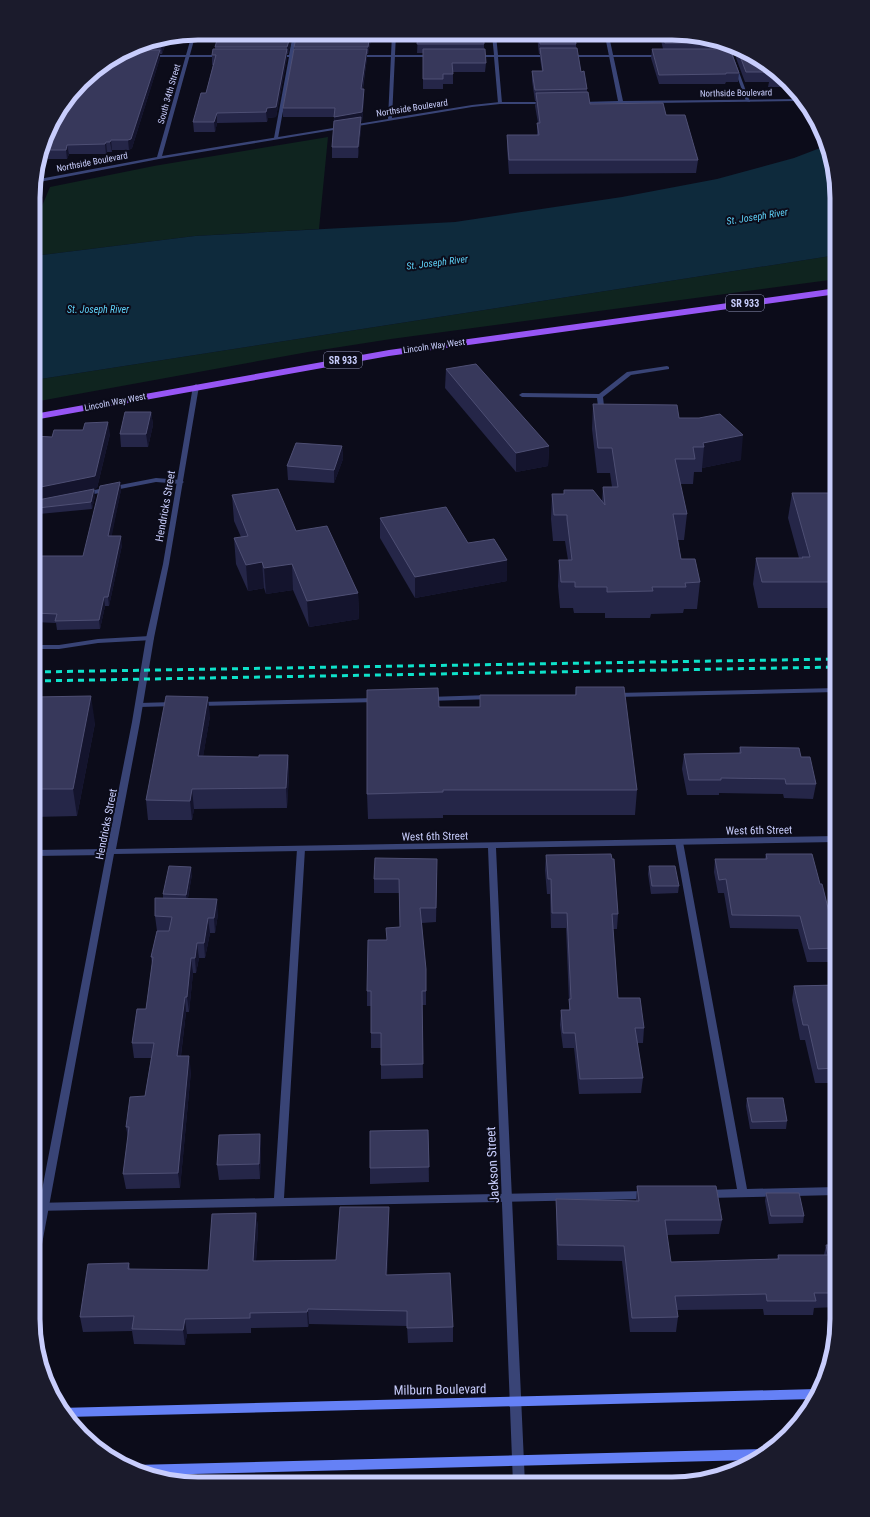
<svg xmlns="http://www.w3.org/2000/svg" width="870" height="1517" font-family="'Roboto Condensed',sans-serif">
<rect width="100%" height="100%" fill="#0c0c1a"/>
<g fill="#0f241f">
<path d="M328,137L319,229L195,236L34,256V225L50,187L154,166Z"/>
<path d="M837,255V279L391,339L308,352L34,402V380Z"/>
</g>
<path fill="#0e2a3c" d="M828,145L837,198V255L34,380V256L195,236L455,222L502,215L622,197L717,179L794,158Z"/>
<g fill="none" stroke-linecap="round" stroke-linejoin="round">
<g fill="#394476" fill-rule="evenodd">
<path d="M293,34H297L293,55H302L304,56L302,57H293L278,138L276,139L274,138L289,57H276L274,56L276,55H289Z"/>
<path d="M492,35H496L498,55H550L552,56L550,57H498L502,103L500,104L498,103L494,57H474L472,56L474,55H494Z"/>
<path d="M725,43L729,45L750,102L746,101Z"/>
<path d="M150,55H222L224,56L222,57H148V55Z"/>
<path d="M356,55H432L434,56L432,57H354V55Z"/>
<path d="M568,55H662L664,56L662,57H566V55Z"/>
<path d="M49,140L53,141L38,182L34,183V177Z"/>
<path d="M667,366L669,367V369L631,375L603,397L605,415L602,417L599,415L597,398L522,397L519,395L522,393L599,394L627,372Z"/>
<path d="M156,478L181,480L184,482L181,484L156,482L84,496L81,494L84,492Z"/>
<path d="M150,636L154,638L153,640L98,643L59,649H34V645H59L98,639Z"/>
<path d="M837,688V692L616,697L612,695L616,693Z"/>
<path d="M490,695H493L494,697L493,699L428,701L424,699L428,697Z"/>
<path d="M376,698L380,700L379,702L198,706L194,704L198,702Z"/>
<path d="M174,702L178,704L177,706L139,707L135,705L139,703Z"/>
<path d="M679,839L683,842L747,1189L837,1187V1195L708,1198L704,1197L703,1194L704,1191L708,1190L737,1189L675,842Z"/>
<path d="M301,846L305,849L284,1198L646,1191L650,1192L651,1195L650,1198L646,1199L33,1211V1203L274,1198L297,849Z"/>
</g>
<g fill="#394476" fill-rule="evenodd">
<path d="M196,33L162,156L388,119L392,34H396L392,118L472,105L500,102H545L547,103L545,104H500L472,107L159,159L34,183V180L157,157L192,34Z"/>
<path d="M605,36H609L623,101L797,99L799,100L797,101L579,104V102H581L618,101Z"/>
<path d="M196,384L199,386L169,564L154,638L140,722L116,849L837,836V842L496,848L525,1484H513L488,848L114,854L38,1266L37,1269L33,1270V1237L106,855L34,856V850L107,849L132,722L146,638L163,564L193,386Z"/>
</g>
<g fill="#6581f6" fill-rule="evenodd">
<path d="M817,1389L820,1390L815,1399L66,1417L59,1408Z"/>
<path d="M765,1449L770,1451L754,1460L151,1475L129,1468L130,1466L134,1465Z"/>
</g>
<path fill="#9756f5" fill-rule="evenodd" d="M837,288V294L389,356L34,420V414L389,350Z"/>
<g stroke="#0ee2ca" stroke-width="3" stroke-dasharray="6 5" stroke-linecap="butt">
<path d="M34,672L837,659"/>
<path d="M34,681L837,667"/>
</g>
</g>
<g fill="#252648">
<path d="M219,33L293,34L288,54H287V58L276,117L268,118L267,122L217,123L215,132H194L193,122L206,93L213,65H212V55L215,49V47Z"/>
<path d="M418,34L484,35V49L486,63L485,72H453V84H443V89H423V53H417Z"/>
<path d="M531,35H584V37H580V41H576V48L581,72L587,89V92L590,104L666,115L698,160L696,173L509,174L507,148V135H537V123H538L535,106L536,101H535L532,81V71H542L540,58V54H539L537,36H531Z"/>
<path d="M660,36H704L728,44L727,49L739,73L738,82H726L725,84H659L651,58L652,49H663Z"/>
<path d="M167,39L162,54H160V58L132,148L129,150H112V152H107L106,154H69L67,159H48L47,150L89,74L135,45Z"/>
<path d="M371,40L368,54H367V58L363,89L364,98L362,122H361V128L358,158H332V147L334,117H283V108L295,49L294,47Z"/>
<path d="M731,45L745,50L781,74L792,87H768L769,82H745L736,58L737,54H734Z"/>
<path d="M446,369L549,446L548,466L516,472L445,388Z"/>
<path d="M593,404L679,418L741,460L702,468V472H694L693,484H680L687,514L684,540H678L681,559L700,582L697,609H684L683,613L651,614L650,618H605V613H574L573,608H560L558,586L559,560H568L565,541H553L551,519L552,494H564V490L602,501L603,487H612L610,473H597L592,429Z"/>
<path d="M151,412L153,425L148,447H121L120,434Z"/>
<path d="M110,434L97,488L72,493L95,496L92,509L39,514L37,494H34V436L52,437Z"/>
<path d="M342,446L343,459L334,483L288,480L287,466Z"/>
<path d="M120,482L121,490L111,536L122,545L109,606H105L100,629L57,630L56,623L34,622V556H83Z"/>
<path d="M792,493H837V608H758L753,584L756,558H799L788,518Z"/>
<path d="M232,495L296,531L358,593L359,619L309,627L293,590L266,594L264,588L248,591L236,564L234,538L241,537L234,521Z"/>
<path d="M380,518L468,543L507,560V581L415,598L380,538Z"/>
<path d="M576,687L637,790L635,815H443V818L368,819L367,794L439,707H480V695H575Z"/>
<path d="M34,697L95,723L77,816L34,817Z"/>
<path d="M210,716L203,756L259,757L288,755L289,774L287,808L194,809L192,820H148L146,800Z"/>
<path d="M740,747L801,757L816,784L813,799L784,798L783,794L719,793V795H687L682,769L684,754L739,753Z"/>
<path d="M766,854L831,920H837V962H807L798,929L730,928L724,893H718L714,872L715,859H765Z"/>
<path d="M546,855L618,914L617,929H613L618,998L644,1028L643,1043H637L643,1078L641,1093L579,1094L574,1048H563L560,1025L561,1010H569V1002L566,928H551L550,894H547L545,870Z"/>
<path d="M649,866L679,886L678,893L651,894L648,874Z"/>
<path d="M437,873L436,922L422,923L426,991V1005H422L423,1078L381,1079V1048H371V1006H367V991L386,940L400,927L399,893H374V879Z"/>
<path d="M192,874L188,898L218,914L215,933H210L205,958H199L196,973H193L189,1012H186L181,1056L191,1071L180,1188L126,1189L123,1174L128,1138L126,1127L145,1096L151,1058H134L132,1043L146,1009L152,964L151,957L157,931L155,916L163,898V894Z"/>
<path d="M837,985V1105L832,1083H815L805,1040H800L792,1000L794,986Z"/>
<path d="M747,1098L787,1121L786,1129H750L746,1106Z"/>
<path d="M428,1130L429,1182L370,1184V1168Z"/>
<path d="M260,1134L261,1149L260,1179L219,1180L217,1165Z"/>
<path d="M637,1186L722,1220L719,1234L667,1235L671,1262L777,1259L778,1255H824L826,1245H837V1307L814,1308L813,1315H764L763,1309L677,1310L678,1317L676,1332H630L622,1261L557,1260L556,1214V1199L636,1201Z"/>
<path d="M766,1193L804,1216L803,1223L769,1224L765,1201Z"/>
<path d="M256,1213L258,1228L256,1261L336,1260L389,1223L387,1275L453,1327V1342L408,1343L407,1326L309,1324L308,1327L251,1328V1333L187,1334L185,1345L134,1344L132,1331L83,1332L80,1317L129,1263L130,1269L208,1270Z"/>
</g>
<g fill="#14142d">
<path d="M291,34H293L288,54L287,47Z"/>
<path d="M370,34H371V40L368,54V47Z"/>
<path d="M167,39L162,54L161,45L163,40Z"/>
<path d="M287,49V58L276,117L268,118L267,122L266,112L267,108Z"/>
<path d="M367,49V58L361,98V89Z"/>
<path d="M160,50V58L132,148L129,150L128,140Z"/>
<path d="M364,89V98L362,122H361V128L358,158V147L335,126L334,117Z"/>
<path d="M217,113V123L215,132L214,122Z"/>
<path d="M58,114L40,159L50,125Z"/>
<path d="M111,140L112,150V152L110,142Z"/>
<path d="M106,142L107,152L106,154L105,144Z"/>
<path d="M67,145L69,154L67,159L66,150Z"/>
<path d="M151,412L153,425L148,447L146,434Z"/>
<path d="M108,422L110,434L97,488L38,500L36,488Z"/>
<path d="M743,435L741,460L702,468L704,447L703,443Z"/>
<path d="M342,446L343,459L334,483V470Z"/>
<path d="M549,446L548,466L516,472V453Z"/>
<path d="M120,482L121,490L110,545L108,536Z"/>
<path d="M94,489L95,496L92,509L91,502Z"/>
<path d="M121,536L122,545L109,606L108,597Z"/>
<path d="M507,560V581L415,598V577Z"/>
<path d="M262,562L264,588L248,591L246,565Z"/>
<path d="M292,564L293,590L266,594L264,568Z"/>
<path d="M358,593L359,619L309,627L307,601Z"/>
<path d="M104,597L105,606L100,629L99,620Z"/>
<path d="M91,696L95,723L77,816L73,789Z"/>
<path d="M208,697L210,716L200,775L198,756Z"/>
<path d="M288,755L289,774L287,808L286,788Z"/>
<path d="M192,789L194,809L192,820L190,801Z"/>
<path d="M437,859V873L436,922V908Z"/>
<path d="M191,867L192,874L187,902L186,895Z"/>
<path d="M217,899L218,914L215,933L214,918Z"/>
<path d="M208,918L210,933L205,958L204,943Z"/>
<path d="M197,943L199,958L196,973L195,958Z"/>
<path d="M191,958L193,973L189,1012L187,997Z"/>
<path d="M185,997L186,1012L179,1071L177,1056Z"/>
<path d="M189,1056L191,1071L180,1188L178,1173Z"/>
<path d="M260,1134L261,1149L260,1179L259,1164Z"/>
<path d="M389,1207V1223L387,1290L386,1275Z"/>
<path d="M256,1213L258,1228L255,1276L253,1261Z"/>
<path d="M308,1309L309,1324L308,1327L307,1312Z"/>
<path d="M185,1319L187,1334L185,1345L183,1330Z"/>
</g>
<g fill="#37385b" stroke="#4e4f74">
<path d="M219,33L291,34L287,47H215Z"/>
<path d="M297,34H370L368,47H294Z"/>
<path d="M418,34L484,35V44H417Z"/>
<path d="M539,35H575L576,44H540Z"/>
<path d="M663,36H704L724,43H665Z"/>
<path d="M163,40L161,45H139Z"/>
<path d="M540,48H577L581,72L584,71L587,89L535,90L532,71H543Z"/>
<path d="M737,48L745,50L781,74L783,76H770L772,75L771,72H746Z"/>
<path d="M213,49H287L276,107L267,108L266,112L217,113L214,122H193L201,93H206L216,55H212Z"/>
<path d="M294,49H367L361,89H364L362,112L334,117L335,108H283Z"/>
<path d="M423,49H485L486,63H452L453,74H443V79H423Z"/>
<path d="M652,49H730L739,73H726V74L659,75Z"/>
<path d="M128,50H160L131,139L128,140H111L110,142H106L105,144L67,145L66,150H47L65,106L89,74Z"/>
<path d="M588,92L590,104L663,103L666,115H685L698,160H509L507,135H539L537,123H540L536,93Z"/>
<path d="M361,117L358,147H332L334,121Z"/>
<path d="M476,364L549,446L516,453L446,369Z"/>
<path d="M593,404L677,405L679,418H699L720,414L743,435L703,443L704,447H693L695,459H675L687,514H673L681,559H695L700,582L685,583L686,587H652L653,591L607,592V587H575V582H561L559,560H572L567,519V515H554L552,494H564V490H593L605,505L603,487H618L612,448H598Z"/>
<path d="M125,412H151L146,434H120Z"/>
<path d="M108,422L95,476L36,488V482H34V436L52,437L54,430H83L85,423Z"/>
<path d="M296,443L342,446L334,470L287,466Z"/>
<path d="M120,482L108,536H121L108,597H104L99,620L55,621L57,614L34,613V556H83L100,486Z"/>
<path d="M94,489L91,502L38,508V500Z"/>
<path d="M278,489L296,531L327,526L358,593L307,601L292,564L264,568L262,562L246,565L234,538L248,536L232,495Z"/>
<path d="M792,493H837V582H762L756,558H803L802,557H810Z"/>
<path d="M446,507L468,543L494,539L507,560L415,577L380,518Z"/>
<path d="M576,687H624L637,790H443V792L367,794V690L438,688L439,707H480V695H576Z"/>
<path d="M91,696L73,789H34V697Z"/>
<path d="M166,696L208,697L198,756L259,757V755H288L286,788L192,789L190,801L146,800Z"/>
<path d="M740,747L799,748L801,757H810L816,784H786L785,779L721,778V780H689L684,754L741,753Z"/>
<path d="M611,854L612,859H614L618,914H612L618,998H640L644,1028H635L643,1078L580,1079L575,1033H563L561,1010H570L569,999H571L567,913H552L551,879H548L546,855Z"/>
<path d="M766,854H812L820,884H822L831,920H837V948L809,949L800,916L732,915L726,879L719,880L715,859H767Z"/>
<path d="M375,858L437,859L436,908H420L426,969V991H422L423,1064L381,1065V1033H371V991H367L368,940H387L386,928L400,927L399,879H374Z"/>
<path d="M169,866L191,867L186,895L163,894Z"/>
<path d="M649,866H675L679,886H652Z"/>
<path d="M155,898L217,899L214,918H208L204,943H197L195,958H191L187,997H185L177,1056H189L178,1173L123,1174L129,1127H126L130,1097L145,1096L154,1043H132L137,1009H146L153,957H151L157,931H169L172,917L155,916Z"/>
<path d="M837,985V1078L834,1068L818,1069L808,1025H803L794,986Z"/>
<path d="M747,1098H783L787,1121L752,1122Z"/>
<path d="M428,1130L429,1167L370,1168V1131Z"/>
<path d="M260,1134L259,1164L217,1165L219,1135Z"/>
<path d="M637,1186H716L722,1220H665L671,1262L779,1259L778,1255H828L826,1245H837V1293H814L816,1301H767L766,1294L675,1296L678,1317L632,1318L624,1246L558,1245L556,1199L639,1201Z"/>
<path d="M766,1193H799L804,1216H771Z"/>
<path d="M340,1207H389L386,1275L450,1273L453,1327L407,1328V1311L308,1309L307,1312L250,1313V1318L185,1319L183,1330L132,1329L134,1316L80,1317L88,1264L129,1263L128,1269L208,1270L212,1214L256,1213L253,1261L336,1260Z"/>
</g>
<g text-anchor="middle" stroke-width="4" stroke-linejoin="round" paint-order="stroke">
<g font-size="9" fill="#c8cdfc" stroke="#0c0c1a">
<text transform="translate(736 93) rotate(-1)" y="3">Northside Boulevard</text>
<text transform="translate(169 94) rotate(-74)" y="3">South 34th Street</text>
<text transform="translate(412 108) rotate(-9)" y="3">Northside Boulevard</text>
<text transform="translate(92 162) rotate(-11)" y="3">Northside Boulevard</text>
<text transform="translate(434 346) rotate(-8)" y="3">Lincoln Way West</text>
<text transform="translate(115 402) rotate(-11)" y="3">Lincoln Way West</text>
</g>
<g font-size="10" font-style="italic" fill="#5dcff5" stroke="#0c0c1a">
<text transform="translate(757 216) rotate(-9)" y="4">St. Joseph River</text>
<text transform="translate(437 262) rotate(-7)" y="4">St. Joseph River</text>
<text x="98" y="313">St. Joseph River</text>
</g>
<g fill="#0c0c1a" stroke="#9093b8" stroke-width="1">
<rect x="726" y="295" width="38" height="16" rx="3"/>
<rect x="324" y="352" width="38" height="16" rx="3"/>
</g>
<g font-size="10" font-weight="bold" fill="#c8cdfc">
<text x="745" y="307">SR 933</text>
<text x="343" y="364">SR 933</text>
</g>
<g font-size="11" fill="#c8cdfc" stroke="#0c0c1a">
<text transform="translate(165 506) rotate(-80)" y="4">Hendricks Street</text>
<text transform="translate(106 824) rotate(-79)" y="4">Hendricks Street</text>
<text transform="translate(759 830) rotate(-1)" y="4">West 6th Street</text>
<text transform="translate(435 836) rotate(-1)" y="4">West 6th Street</text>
</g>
<g font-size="13" fill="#c8cdfc" stroke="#0c0c1a">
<text transform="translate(492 1165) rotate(-93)" y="5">Jackson Street</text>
<text transform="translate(440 1389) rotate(-1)" y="5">Milburn Boulevard</text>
</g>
</g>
<path d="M0 0H870V1517H0ZM198 40H672A158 158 0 0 1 830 198V1319A158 158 0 0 1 672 1477H198A158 158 0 0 1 40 1319V198A158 158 0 0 1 198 40Z" fill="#1b1b2c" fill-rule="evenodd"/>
<path fill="none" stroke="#c8cdfc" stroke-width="5" d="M198 40H672A158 158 0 0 1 830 198V1319A158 158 0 0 1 672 1477H198A158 158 0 0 1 40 1319V198A158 158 0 0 1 198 40Z"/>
</svg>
